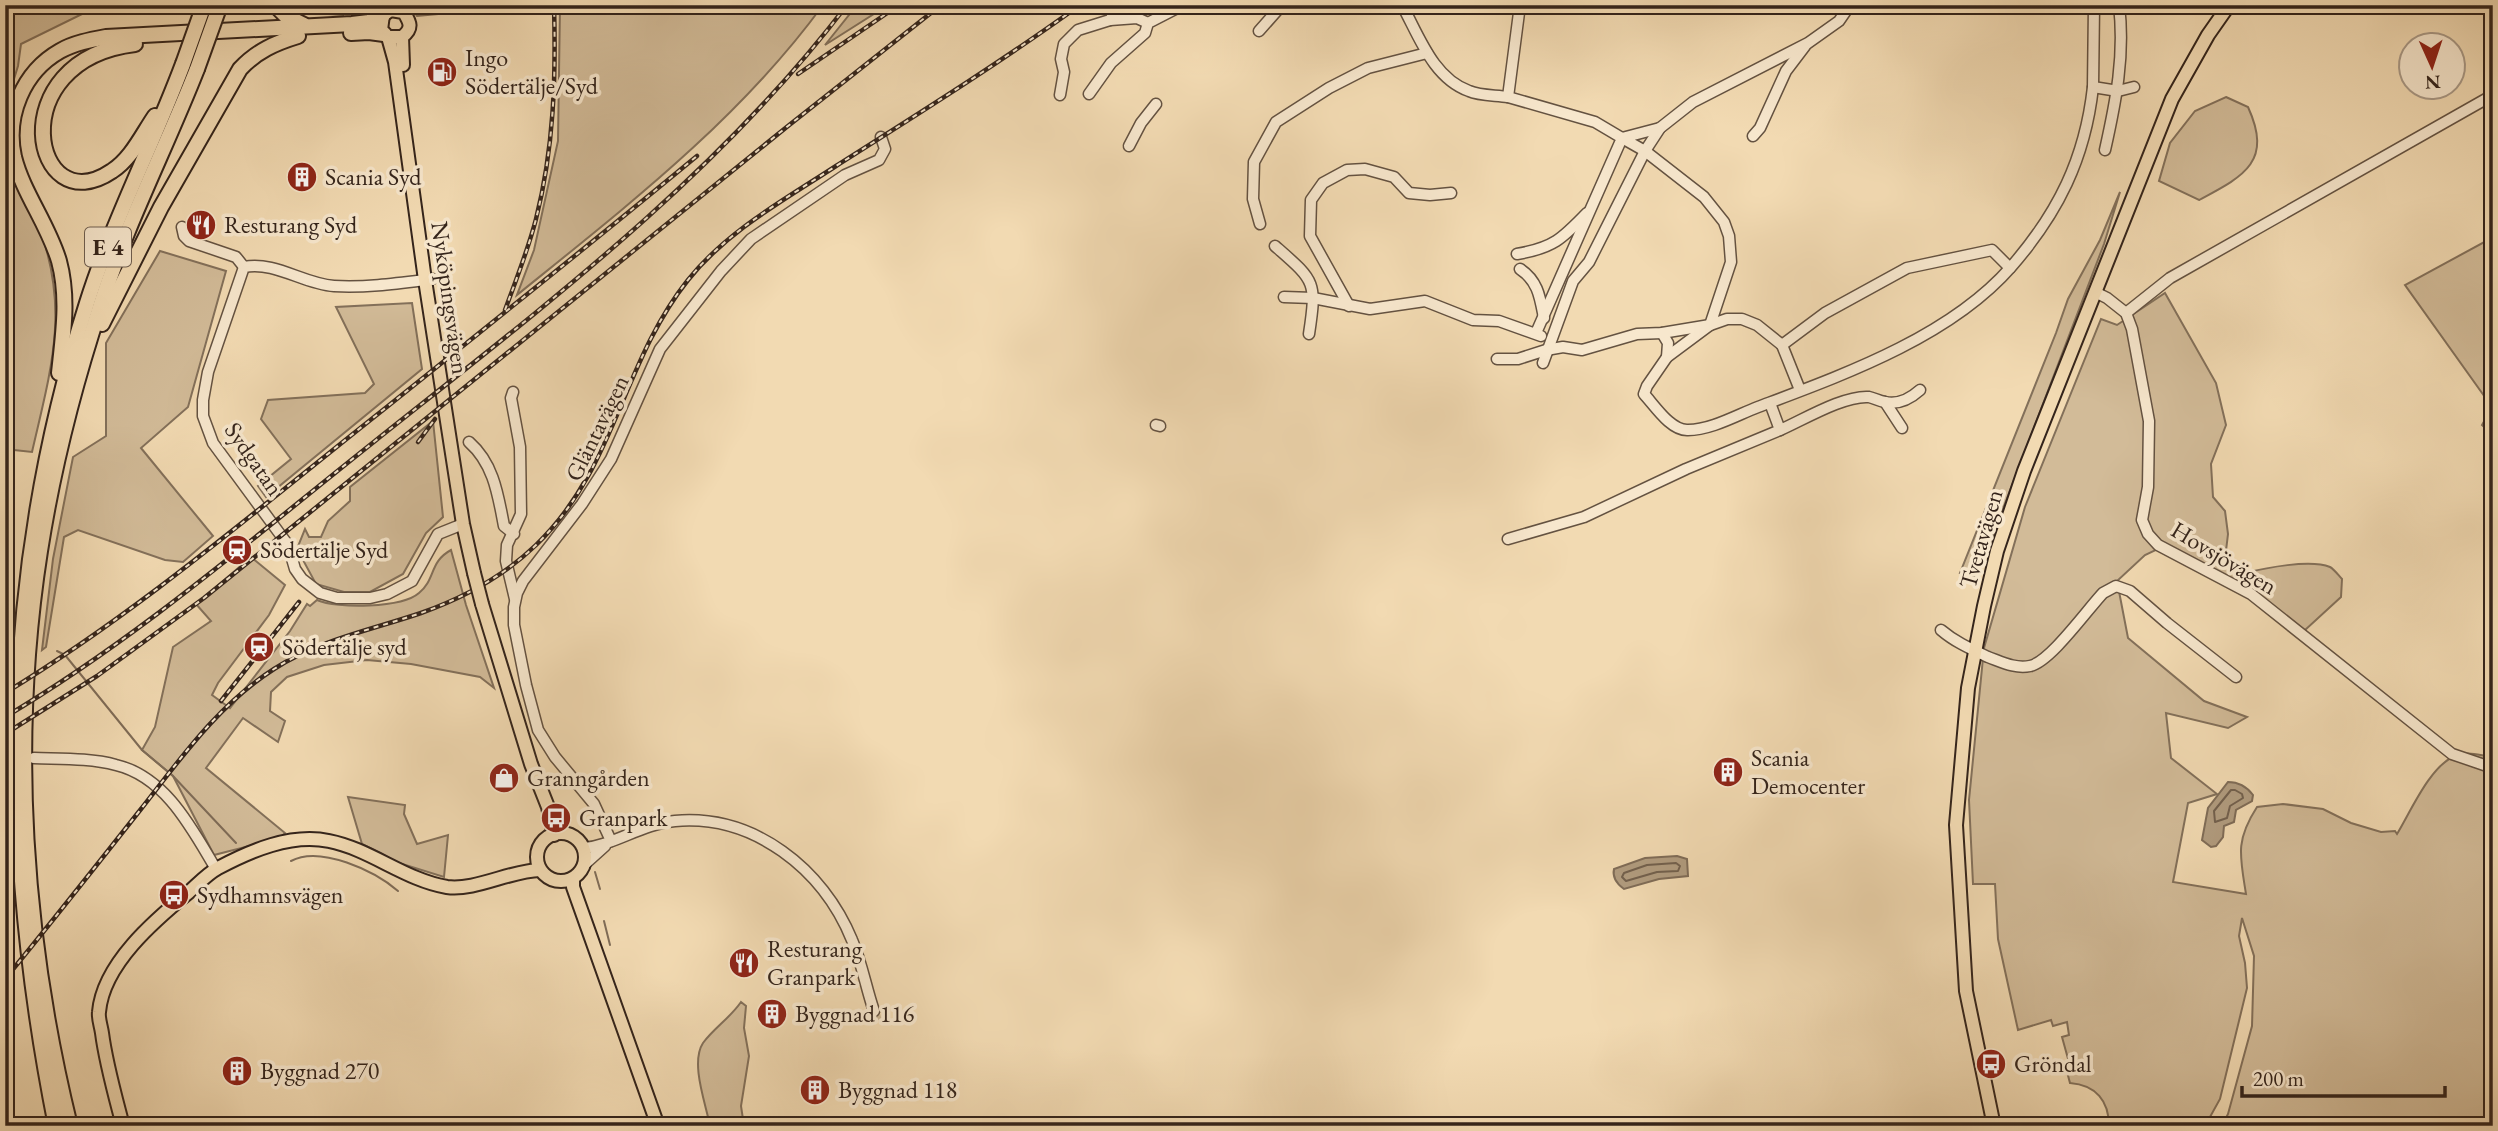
<svg xmlns="http://www.w3.org/2000/svg" width="2498" height="1131" font-family="'EB Garamond',serif">
<rect width="100%" height="100%" fill="#f2dab2"/>
<filter id="stains"><feTurbulence type="fractalNoise" baseFrequency=".00286" numOctaves="4"/><feColorMatrix values="0 0 0 0 .2 0 0 0 0 .09 0 0 0 0 .02 0 0 0 .5 -.17"/></filter>
<radialGradient id="worn" r=".72"><stop offset=".6" stop-color="#630" stop-opacity="0"/><stop offset="1" stop-color="#630" stop-opacity=".3"/></radialGradient>
<g fill="#d2bb98" stroke="#83705a" stroke-width="2">
<path d="M5,5H140L82,14L21,44L18,66L5,108Z"/>
<path d="M292,5H343V15L296,12Z"/>
<path d="M409,5H544V8L514,7L417,16Z"/>
<path d="M560,5H823C739,120 627,206 517,295L534,250L558,141Z"/>
<path d="M857,5H888L825,45Z"/>
<path d="M2226,97L2248,107C2273,162 2244,176 2199,200L2159,181L2170,143L2195,111Z"/>
<path d="M5,151C11,180 30,203 40,230C70,311 50,373 32,452L5,449Z"/>
<path d="M2120,192L2104,244L1977,577L1960,573L2056,333L2068,299L2100,240Z"/>
<path d="M2493,232V435L2482,425L2492,407L2405,285L2490,239Z"/>
<path d="M160,251L226,271L188,407L141,448L213,536L183,562L165,560L78,530L64,537L46,647L42,650L53,559L73,457L106,436V343Z"/>
<path d="M2165,293L2216,383L2226,425L2211,464L2213,497L2225,511L2228,534L2225,559L2245,573C2265,568 2310,559 2330,567C2334,569 2339,576 2342,579L2341,597L2304,631L2251,588L2166,545L2145,555L2117,581L2128,638L2204,701L2247,717L2228,728L2166,713L2171,758L2217,794L2188,803L2173,882L2246,894C2240,856 2235,841 2257,807L2283,804L2323,809L2351,823L2381,832L2395,831L2397,834C2411,811 2430,766 2455,756C2467,751 2481,755 2493,757V1126H2222L2228,1114L2252,1026L2254,956L2242,918L2239,936L2245,963L2247,988L2220,1099L2205,1126H2109C2109,1101 2096,1085 2070,1083L2066,1068L2070,1066L2062,1037L2069,1035L2067,1022L2053,1026L2051,1020L2018,1030L1998,939L1995,884H1973L1969,800L1984,648L2025,507L2101,319L2117,325Z"/>
<path d="M412,303L422,369L266,497L258,486L291,459L261,419L268,400L365,393L374,384L336,307Z"/>
<path d="M433,421L443,517L426,533L403,574L370,592H344L316,584L297,549L305,529L309,537H321L328,521L350,501V487Z"/>
<path d="M451,550L466,605L494,688L480,677L411,664L367,660L324,665L287,677L271,692L270,711L285,721L278,742L243,718L206,768L285,833L280,838L214,855L173,776L142,750L155,727L173,647L211,621L196,604L251,557L285,585L269,615L218,683L212,695L230,708L290,631L307,604L310,606L317,600C337,609 402,608 419,593C436,579 429,562 451,550Z"/>
<path d="M348,797L405,805L404,814L417,844L448,835L444,877L399,863L362,844Z"/>
<path d="M741,1002L746,1006L744,1028L749,1056L741,1106L744,1126H710C706,1104 690,1063 703,1043C714,1028 730,1018 741,1002Z"/>
</g>
<g fill="#b19c7f" stroke="#7f6c57" stroke-width="2">
<path d="M2228,782C2238,782 2247,787 2253,795L2252,801L2236,810L2234,822L2224,826L2223,837L2216,846L2211,847L2202,840L2208,808Z"/>
<path d="M1677,856L1687,859L1688,876L1659,879L1624,889C1617,884 1612,878 1614,869L1645,858Z"/>
</g>
<g fill="none" stroke-linecap="round" stroke-linejoin="round">
<g stroke="#72604d" stroke-width="2">
<path d="M2231,790H2235L2242,794L2243,798L2230,806L2227,818L2215,822L2214,811Z"/>
<path d="M1676,863L1680,866L1678,871L1657,872L1626,881L1622,877L1624,873L1647,865Z"/>
</g>
<g stroke="#7f6c57" stroke-width="2">
<path d="M57,651L65,655L142,750L173,776L236,843"/>
<path d="M291,861C320,845 375,871 398,891"/>
<path d="M595,872L600,889"/>
<path d="M604,921L610,945"/>
</g>
<path stroke="#ccb694" stroke-width="10" stroke-dasharray="10 5" stroke-linecap="butt" d="M874,1011L877,1021"/>
<g stroke="#645241" stroke-width="13">
<g id="minor">
<path d="M1402,5C1419,36 1433,78 1469,91C1480,96 1496,95 1508,97"/>
<path d="M1520,5L1508,97L1595,122L1622,138L1536,333"/>
<path d="M2094,5L2093,87L2118,91L2134,87"/>
<path d="M1110,20L1137,18L1148,23"/>
<path d="M1259,31L1282,5"/>
<path d="M1089,94L1111,63L1145,33L1148,23L1183,5"/>
<path d="M1060,95L1064,72L1061,59L1064,44L1078,30L1110,20L1119,5"/>
<path d="M1660,128L1622,138L1645,151L1704,197L1724,222L1729,236L1731,262L1710,325L1667,357L1647,386L1644,394C1655,406 1671,431 1688,430C1711,430 1737,415 1758,407C1843,375 1950,337 2011,267C2058,213 2085,159 2093,87"/>
<path d="M1753,136L1760,128L1786,71L1805,46"/>
<path d="M1129,146L1141,123L1156,104"/>
<path d="M2105,150C2116,101 2125,55 2119,5"/>
<path d="M1260,224L1253,199L1254,162L1276,122L1329,88L1368,68L1427,53"/>
<path d="M182,227L184,236L189,241L236,257L244,267"/>
<path d="M1275,246C1315,281 1317,281 1309,334"/>
<path d="M1517,254C1553,248 1562,239 1587,213"/>
<path d="M1520,269C1538,281 1540,297 1544,318"/>
<path d="M432,279C400,283 366,288 334,286C303,284 276,261 244,267L208,372L203,400V416L213,443L288,545L295,569L302,579L320,593L337,598H370L387,594L412,581L438,534L463,524"/>
<path d="M2095,292L2107,298L2126,313L2132,329L2149,421L2148,487L2142,520L2148,534L2158,545L2251,594L2452,754L2493,768"/>
<path d="M1284,297L1313,298L1370,309L1425,301L1473,320L1499,321L1541,336"/>
<path d="M1349,306L1310,236L1311,200L1323,183L1347,170L1365,169L1394,177L1409,193L1430,195L1451,193"/>
<path d="M2126,313L2170,278L2493,95"/>
<path d="M1662,333L1668,343L1667,357"/>
<path d="M1497,359H1518L1546,350L1563,347L1582,350L1637,334L1662,333L1710,325L1727,319H1742L1757,325L1782,345"/>
<path d="M1543,363L1573,281L1589,262L1645,151L1660,128L1693,102L1808,43L1839,21L1850,5"/>
<path d="M1800,390L1782,345L1825,313L1907,268L1992,250L2010,268"/>
<path d="M513,392L511,398L520,447L521,514L507,545L506,561L515,599"/>
<path d="M1885,402L1902,428"/>
<path d="M1156,425L1160,426"/>
<path d="M1780,430C1803,420 1844,395 1869,397C1874,398 1879,401 1885,402C1899,405 1910,399 1920,390"/>
<path d="M469,442C494,464 498,495 504,526L514,534"/>
<path d="M1508,539L1584,517L1686,469L1780,430L1770,403"/>
<path d="M1941,630C1955,642 1971,649 1988,657C2002,662 2015,669 2030,666C2050,662 2087,610 2103,593L2116,586L2130,591L2167,623L2236,677"/>
<path d="M34,758C61,759 90,758 116,765C166,777 192,829 216,869"/>
<path d="M611,841L594,804L555,757L538,730L526,685L514,625V607L517,593L523,581L582,504L611,459L660,349L721,271L751,239L845,175L879,160L885,149L881,137"/>
<path d="M584,848C615,845 641,824 675,821C754,814 823,869 852,940C862,963 866,988 874,1011"/>
<path d="M585,864L605,846"/>
</g>
</g>
<g stroke="#34241b" stroke-width="16">
<g id="major">
<path d="M400,5C406,18 417,26 402,37H388L381,30L383,15L391,10L403,12"/>
<path d="M388,37L395,62L425,280L463,524L474,573"/>
<path d="M402,37L403,65"/>
<path d="M482,604L531,764L548,807L554,835"/>
<circle cx="561" cy="857" r="24"/>
<path d="M573,879V887L658,1126"/>
<path d="M123,1126C115,1095 106,1064 102,1033C101,1026 98,1018 99,1012C103,964 155,920 189,892C198,884 207,874 218,868C250,851 291,833 329,841C370,849 405,880 447,887C475,891 512,870 540,870"/>
<path d="M1994,1126L1966,991L1956,825L1968,688L1984,606L1997,551L2024,471L2172,99L2208,35L2229,5"/>
</g>
</g>
<g stroke="#34241b" stroke-width="18">
<g id="highway">
<path d="M275,5L286,16L304,25"/>
<path d="M351,33L369,32L384,34"/>
<path d="M135,44C0,60 32,225 112,171C131,159 142,135 155,116"/>
<path d="M102,324L161,207L240,69C257,51 275,43 298,36"/>
<path d="M59,373C63,335 69,298 59,261C48,224 23,193 14,157C5,116 23,72 60,51C74,43 90,40 106,37L352,24L369,22L383,15"/>
<path d="M56,1126C0,845 0,578 87,303C113,221 153,144 183,64"/>
<path d="M70,1126C24,938 10,742 40,551C53,468 74,386 100,307C126,225 166,148 197,69"/>
</g>
</g>
<use href="#minor" stroke="#f7e7cd" stroke-width="10"/>
<use href="#major" stroke="#f2dab2" stroke-width="12"/>
<use href="#highway" stroke="#f2dab2" stroke-width="14"/>
<g stroke="#34241b" stroke-width="4.5">
<g id="rail">
<path d="M798,74L899,5"/>
<path d="M505,310C516,280 528,250 536,219C554,148 556,77 554,5"/>
<path d="M418,442L435,419"/>
<path d="M5,693C140,611 259,508 383,410C488,326 593,242 697,156"/>
<path d="M221,701L299,602"/>
<path d="M5,717C138,638 254,537 375,441C542,308 716,177 847,5"/>
<path d="M5,734L97,676L204,598L788,126L941,5"/>
<path d="M5,979C51,923 96,866 141,809C181,758 219,704 274,669C319,640 371,630 421,613C463,598 504,576 536,545C616,468 621,364 688,280C727,231 784,200 836,166C918,114 1001,62 1080,5"/>
</g>
</g>
<use href="#rail" stroke="#f7e7cd" stroke-width="2" stroke-dasharray="5" stroke-linecap="butt"/>
<g stroke="#34241b" stroke-width="16" stroke-linecap="butt">
<path id="major-bridge" d="M474,573L482,604"/>
</g>
<g stroke="#34241b" stroke-width="18" stroke-linecap="butt">
<g id="highway-bridge">
<path d="M183,64L204,5"/>
<path d="M197,69L220,5"/>
</g>
</g>
<use href="#major-bridge" stroke="#f2dab2" stroke-width="12"/>
<use href="#highway-bridge" stroke="#f2dab2" stroke-width="14"/>
</g>
<defs>
<g id="fuel-disc" transform="scale(1.575)"><circle r="9.5" fill="#8f2418" stroke="#f7e7cd"/><path d="M-5.5-6h7V0h2V4h1.3V-2.5L3-4.5l.8-.8L6-3V5H2.5V1h-1V6h-7ZM-4.2-4.7v3.2H.2V-4.7Z" fill="#fff"/></g>
<g id="building-disc" transform="scale(1.575)"><circle r="9.5" fill="#8f2418" stroke="#f7e7cd"/><path d="M-4-6H4V6H1V3H-1V6H-4ZM-2.5-4.3h1.7v1.8h-1.7ZM.8-4.3h1.7v1.8H.8ZM-2.5-1h1.7V.8h-1.7ZM.8-1h1.7V.8H.8Z" fill="#fff"/></g>
<g id="restaurant-disc" transform="scale(1.575)"><circle r="9.5" fill="#8f2418" stroke="#f7e7cd"/><path d="M-5-6h1v4h1v-4h1v4h1v-4h1v5L-1.5 .5V6h-2V.5L-5-1ZM5-6V6H3V1.5H1.5Q1.5-4 5-6Z" fill="#fff"/></g>
<g id="station-disc" transform="scale(1.575)"><circle r="9.5" fill="#8f2418" stroke="#f7e7cd"/><path d="M-3-6H3Q5-6 5-4V2Q5 4 3 4L4.5 6H3L1.5 4h-3L-3 6H-4.5L-3 4Q-5 4-5 2V-4Q-5-6-3-6ZM-3.5-4v3h7v-3ZM-3.5 1v1.5H-2V1ZM2 1v1.5H3.5V1Z" fill="#fff"/></g>
<g id="shop-disc" transform="scale(1.575)"><circle r="9.5" fill="#8f2418" stroke="#f7e7cd"/><path d="M-5-2.5h2.3a2.7 3.5 0 0 1 5.4 0H5L5.5 6h-11ZM-1.5-2.5h3a1.5 2.3 0 0 0-3 0Z" fill="#fff"/></g>
<g id="bus-disc" transform="scale(1.575)"><circle r="9.5" fill="#8f2418" stroke="#f7e7cd"/><path d="M-5-6H5V4H4V6H2V4H-2V6H-4V4H-5ZM-3.5-4V0h7V-4ZM-3.5 1.2v1.5H-2V1.2ZM2 1.2v1.5H3.5V1.2Z" fill="#fff"/></g>
</defs>
<g fill-rule="evenodd">
<use href="#fuel-disc" x="442" y="72"/>
<use href="#building-disc" x="302" y="177"/>
<use href="#restaurant-disc" x="201" y="225"/>
<use href="#station-disc" x="237" y="550"/>
<use href="#station-disc" x="259" y="647"/>
<use href="#building-disc" x="1728" y="772"/>
<use href="#shop-disc" x="504" y="778"/>
<use href="#bus-disc" x="556" y="818"/>
<use href="#bus-disc" x="174" y="895"/>
<use href="#restaurant-disc" x="744" y="963"/>
<use href="#building-disc" x="772" y="1014"/>
<use href="#bus-disc" x="1991" y="1064"/>
<use href="#building-disc" x="237" y="1071"/>
<use href="#building-disc" x="815" y="1090"/>
</g>
<g text-anchor="middle" stroke-width="7" stroke-linejoin="round" paint-order="stroke">
<rect fill="#f7e7cd" stroke="#6e5e50" stroke-width="2" x="85" y="227.5" width="46" height="39" rx="5"/>
<g font-size="23" font-weight="bold" fill="#34241b">
<text x="108" y="255">E 4</text>
</g>
<g font-size="24" fill="#34241b" stroke="#f7e7cd" text-anchor="start">
<text x="465" y="66">Ingo<tspan x="465" dy="28">Södertälje/Syd</tspan></text>
<text x="325" y="185">Scania Syd</text>
<text x="224" y="233">Resturang Syd</text>
<text x="260" y="558">Södertälje Syd</text>
<text x="282" y="655">Södertälje syd</text>
<text x="1751" y="766">Scania<tspan x="1751" dy="28">Democenter</tspan></text>
<text x="527" y="786">Granngården</text>
<text x="579" y="826">Granpark</text>
<text x="197" y="903">Sydhamnsvägen</text>
<text x="767" y="957">Resturang<tspan x="767" dy="28">Granpark</tspan></text>
<text x="795" y="1022">Byggnad 116</text>
<text x="2014" y="1072">Gröndal</text>
<text x="260" y="1079">Byggnad 270</text>
<text x="838" y="1098">Byggnad 118</text>
</g>
<g font-size="24" fill="#34241b" stroke="#f7e7cd">
<text transform="translate(450 298) rotate(82)" y="8">Nyköpingsvägen</text>
<text transform="translate(597 428) rotate(-64)" y="8">Gläntavägen</text>
<text transform="translate(254 459) rotate(55)" y="8">Sydgatan</text>
<text transform="translate(1981 539) rotate(-74)" y="8">Tvetavägen</text>
<text transform="translate(2224 558) rotate(31)" y="8">Hovsjövägen</text>
</g>
</g>
<rect width="2498" height="1131" fill="none" stroke="#f2dab2" stroke-width="28"/>
<rect x="7" y="7" width="2484" height="1117" fill="none" stroke="#34241b" stroke-width="3.5"/>
<rect x="14" y="14" width="2470" height="1103" fill="none" stroke="#34241b" stroke-width="2"/>
<g transform="translate(2432 66) rotate(177)"><circle r="33" fill="#f7e7cd" stroke="#a99986" stroke-width="2"/>
<path d="M0-5L12 26L0 18L-12 26Z" fill="#8f2418"/>
<text y="-10" font-size="19" font-weight="bold" text-anchor="middle" fill="#34241b">N</text>
</g>
<path d="M2242 1086v10h203v-10" fill="none" stroke="#34241b" stroke-width="3.5"/>
<text x="2253" y="1086" font-size="21" fill="#34241b" stroke="#f7e7cd" stroke-width="5" paint-order="stroke">200 m</text>
<rect width="100%" height="100%" filter="url(#stains)"/>
<rect width="100%" height="100%" fill="url(#worn)"/>
</svg>
